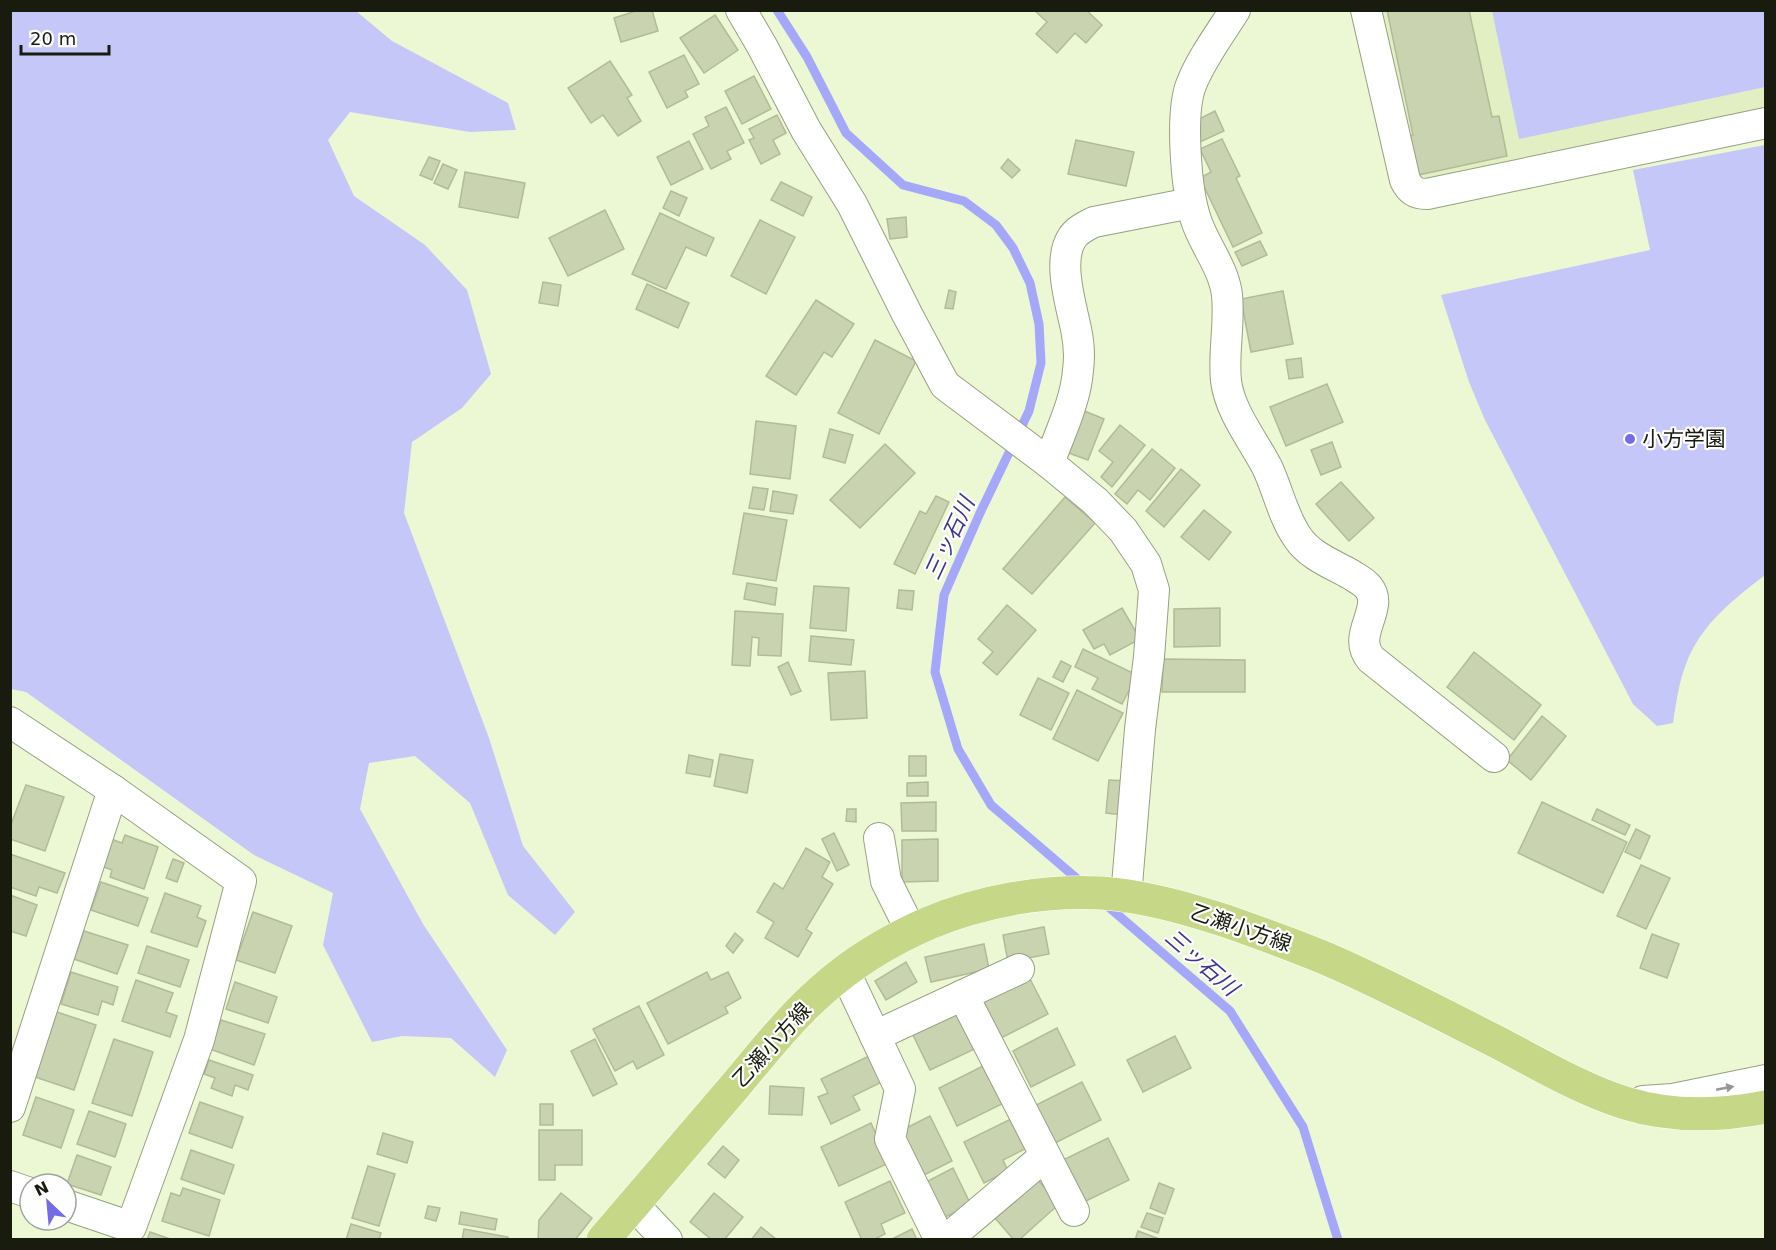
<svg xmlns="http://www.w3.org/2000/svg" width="1776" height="1250" font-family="'DejaVu Sans','Noto Sans JP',sans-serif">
<rect width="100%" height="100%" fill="#ecf7d3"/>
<path fill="#e2efc3" d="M1371,11H1765V112L1433,185L1412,174Z"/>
<g fill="#c4c7f8">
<path d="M11,10L356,11L392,41L508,103L516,130L470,132L350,112L328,140L354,196L425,245L467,290L491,374L462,408L412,442L404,513L489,738L523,846L575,912L555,935L508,895L470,803L415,756L369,763L360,809L423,924L507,1050L495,1077L451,1038L402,1036L372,1042L323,945L333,893L254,855L26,692L11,689Z"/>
<path d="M1492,11H1765V87L1519,139Z"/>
<path d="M1765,145V575C1733,600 1701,624 1686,664C1679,682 1676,703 1673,723L1657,726L1633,704L1485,420L1469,382L1441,295L1650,250L1633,170Z"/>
</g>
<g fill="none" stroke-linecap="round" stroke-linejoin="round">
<g stroke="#a5a7fa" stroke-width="9">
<path d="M777,10L807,57L846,133L903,185L964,201L996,225L1013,248L1030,283L1039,324L1041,363L1029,411L980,513L944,595L935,672L958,749L991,805L1082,883"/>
<path d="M1104,903L1230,1011L1303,1127L1338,1240"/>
</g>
</g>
<g fill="#c9d3b0" stroke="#b1bb98" stroke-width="1.5">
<path d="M639,10H652L658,31L621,42L614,18Z"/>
<path d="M1034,10H1086L1102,25L1086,43L1075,33L1057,53L1036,34L1047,22Z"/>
<path d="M1387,10H1469L1492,117L1499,116L1507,156L1418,175L1410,136L1413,135Z"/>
<path d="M715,15L738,50L704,73L680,38Z"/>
<path d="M684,55L699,84L685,91L688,97L667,108L649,72Z"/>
<path d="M610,61L632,95L627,98L641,121L618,136L603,115L591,123L568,88Z"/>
<path d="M754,76L771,109L742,124L725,91Z"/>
<path d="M726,107L744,143L727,151L731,159L711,169L693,134L709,126L705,117Z"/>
<path d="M1215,111L1224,131L1200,142L1191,123Z"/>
<path d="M777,115L786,133L773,140L780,154L761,164L749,140L754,138L749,129Z"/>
<path d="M1222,139L1240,176L1236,178L1262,233L1233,247L1200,178L1211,172L1200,149Z"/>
<path d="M1076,140L1134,152L1126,186L1068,174Z"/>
<path d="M689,141L703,169L671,185L657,157Z"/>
<path d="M429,157L440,161L432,180L420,175Z"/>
<path d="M1008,159L1020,170L1012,178L1001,168Z"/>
<path d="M443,164L457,170L448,189L434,183Z"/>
<path d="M465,172L525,183L518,218L459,207Z"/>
<path d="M781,182L812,197L803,216L771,200Z"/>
<path d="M671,191L687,198L679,216L663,208Z"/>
<path d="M605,210L624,249L568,276L549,238Z"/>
<path d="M660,213L714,238L706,256L686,247L666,289L632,274Z"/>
<path d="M906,217L907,237L890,239L887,219Z"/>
<path d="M760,220L795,237L766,294L731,276Z"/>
<path d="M1260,241L1267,255L1242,266L1235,252Z"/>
<path d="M543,282L561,285L558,306L539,303Z"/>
<path d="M647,284L689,303L678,328L636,309Z"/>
<path d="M949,290L956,292L953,309L945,308Z"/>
<path d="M1283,291L1293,344L1251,352L1241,299Z"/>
<path d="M816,300L854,324L832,357L824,352L796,395L766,376Z"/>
<path d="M875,340L916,361L879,434L838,413Z"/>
<path d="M1301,358L1303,377L1289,379L1286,360Z"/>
<path d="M1327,384L1343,422L1286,446L1270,407Z"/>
<path d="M1082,410L1104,419L1088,460L1066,452Z"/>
<path d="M756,421L796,426L790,479L750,474Z"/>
<path d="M1120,425L1145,445L1112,487L1101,477L1113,462L1099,451Z"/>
<path d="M830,429L853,435L845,463L823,457Z"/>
<path d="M1332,442L1341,467L1321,475L1311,450Z"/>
<path d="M885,444L915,473L860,528L830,500Z"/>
<path d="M1152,449L1175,468L1150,500L1138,490L1127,504L1115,494Z"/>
<path d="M1181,469L1200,485L1164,527L1146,511Z"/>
<path d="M1341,482L1374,518L1349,541L1316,504Z"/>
<path d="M753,487L768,489L764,510L749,508Z"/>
<path d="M773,491L797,495L793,514L770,511Z"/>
<path d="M936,496L949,502L915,574L894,564L920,511L926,514Z"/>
<path d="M1065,497L1095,523L1032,594L1003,569Z"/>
<path d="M1204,510L1231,532L1209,560L1181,537Z"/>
<path d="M744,513L787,520L776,581L733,574Z"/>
<path d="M747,583L777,588L775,605L744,599Z"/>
<path d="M814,586L849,588L846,631L810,628Z"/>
<path d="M899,590L914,591L912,610L897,608Z"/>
<path d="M1007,605L1036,630L997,675L983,663L993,652L978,639Z"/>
<path d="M1122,608L1140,639L1110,655L1104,644L1094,649L1083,630Z"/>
<path d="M1220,608V646L1174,647V609Z"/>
<path d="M735,611L783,614L781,656L758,655L759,638L752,637L750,666L732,665Z"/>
<path d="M811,636L854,640L851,665L809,661Z"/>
<path d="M1083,649L1137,675L1122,704L1092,689L1098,678L1075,667Z"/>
<path d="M1474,652L1541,705L1514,740L1447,687Z"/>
<path d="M1163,659L1245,660V692H1162Z"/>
<path d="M1061,661L1071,666L1063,682L1053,677Z"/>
<path d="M788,662L801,691L791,695L778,667Z"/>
<path d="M865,671L867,718L831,720L828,673Z"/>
<path d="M1038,678L1069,693L1051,730L1020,715Z"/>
<path d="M1077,690L1123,713L1098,761L1053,739Z"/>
<path d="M1542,716L1566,736L1531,780L1507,760Z"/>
<path d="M720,754L753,760L747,793L714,786Z"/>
<path d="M689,755L713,760L710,777L686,773Z"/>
<rect x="909" y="756" width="17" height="20"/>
<path d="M1109,780L1127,781L1123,815L1106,813Z"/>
<path d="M928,782V796H907V783Z"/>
<path d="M26,785L64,797L45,851L10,839V827Z"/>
<path d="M936,802V831H902L901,803Z"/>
<path d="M1542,802L1627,842L1603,893L1518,853Z"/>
<path d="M847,809H856V822L846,821Z"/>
<path d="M1597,809L1630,825L1625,835L1592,820Z"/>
<path d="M1636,829L1650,836L1640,859L1625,852Z"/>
<path d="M834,833L849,865L837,871L822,839Z"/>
<path d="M125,835L158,847L144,889L110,877L112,870L101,866L111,839L122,843Z"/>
<path d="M938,839V881L902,882V840Z"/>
<path d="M806,848L830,862L822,877L833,884L806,929L812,933L798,957L765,938L774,922L757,912L774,883L783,889Z"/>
<path d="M10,854L65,873L57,893L39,887L36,896L10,887Z"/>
<path d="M173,859L184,863L177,882L166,878Z"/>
<path d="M1641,865L1670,878L1646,929L1617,916Z"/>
<path d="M101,882L148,898L138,926L91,910Z"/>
<path d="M165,893L201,906L197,917L206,921L197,947L151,932Z"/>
<path d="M10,895L37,905L26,936L10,931Z"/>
<path d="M253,912L292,926L275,973L236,960Z"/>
<path d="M1044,927L1049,954L1008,962L1003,935Z"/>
<path d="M84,931L128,945L117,974L74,959Z"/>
<path d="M735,933L743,940L733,953L726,946Z"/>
<path d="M1652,934L1679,944L1667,978L1640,968Z"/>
<path d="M984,944L989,969L931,982L925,957Z"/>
<path d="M147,946L189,960L180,987L138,973Z"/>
<path d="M906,962L917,982L886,1000L875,981Z"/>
<path d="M71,972L118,987L113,1005L102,1001L98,1015L61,1004Z"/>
<path d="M707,972L711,980L728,972L741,998L725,1007L728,1013L668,1044L647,1003Z"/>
<path d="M1029,977L1048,1014L997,1040L978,1003Z"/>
<path d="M136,980L173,993L166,1012L177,1016L170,1037L122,1021Z"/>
<path d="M235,982L277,997L268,1023L226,1009Z"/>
<path d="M639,1006L664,1055L637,1069L633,1061L615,1071L593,1029Z"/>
<path d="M960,1009L979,1047L930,1070L912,1033Z"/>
<path d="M57,1012L96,1025L74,1090L35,1077Z"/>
<path d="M221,1020L265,1034L254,1065L210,1049Z"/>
<path d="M1057,1028L1075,1065L1031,1087L1013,1051Z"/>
<path d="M1175,1036L1191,1068L1143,1092L1127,1060Z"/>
<path d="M114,1039L153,1052L132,1116L92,1103Z"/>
<path d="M595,1039L617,1084L593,1096L571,1051Z"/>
<path d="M869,1056L882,1082L853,1096L860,1110L831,1124L818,1097L828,1093L821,1079Z"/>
<path d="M209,1060L253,1075L248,1090L235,1085L232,1096L211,1088L215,1078L204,1074Z"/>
<path d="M985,1065L1004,1103L957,1126L939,1088Z"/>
<path d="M1082,1082L1101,1120L1055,1143L1036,1105Z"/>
<path d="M770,1086L804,1088L802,1115L769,1114Z"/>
<path d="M36,1097L74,1110L61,1148L23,1135Z"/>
<path d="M200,1102L243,1117L232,1148L189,1133Z"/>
<rect x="540" y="1104" width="13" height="21"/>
<path d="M89,1111L126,1124L115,1157L77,1144Z"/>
<path d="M930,1116L952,1161L922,1176L900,1131Z"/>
<path d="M1013,1118L1027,1148L1003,1160L1008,1171L984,1183L964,1142Z"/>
<path d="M871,1123L889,1163L839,1186L821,1147Z"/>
<path d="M539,1130H582V1165H555V1180H539Z"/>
<path d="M383,1133L413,1142L407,1163L377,1154Z"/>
<path d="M1108,1138L1129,1180L1084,1202L1063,1160Z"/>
<path d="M723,1146L739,1160L725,1178L708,1164Z"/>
<path d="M191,1150L234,1165L224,1194L181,1179Z"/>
<path d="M77,1155L111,1167L101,1195L67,1184Z"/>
<path d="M368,1166L395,1174L379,1226L352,1218Z"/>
<path d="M953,1168L971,1205L943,1218L926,1182Z"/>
<path d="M1038,1180L1059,1204L1019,1240H1014L995,1218Z"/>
<path d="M890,1181L905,1213L881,1224L885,1234L873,1240H862L845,1202Z"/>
<path d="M1159,1183L1174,1189L1165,1214L1150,1208Z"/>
<path d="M183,1188L220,1200L209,1236L162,1221L171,1193L180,1196Z"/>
<path d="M561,1193L592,1218L575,1240H538L539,1220Z"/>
<path d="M714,1193L743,1217L724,1240H712L690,1222Z"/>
<path d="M428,1206L440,1208L436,1221L425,1218Z"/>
<path d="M461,1212L497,1219L495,1230L459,1224Z"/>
<path d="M1147,1213L1163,1218L1158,1233L1141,1227Z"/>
<path d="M351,1224L381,1233L379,1240H346Z"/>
<path d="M761,1227L777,1240H751Z"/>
<path d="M464,1229L508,1237L507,1240H462Z"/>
<path d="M912,1229L917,1240H890Z"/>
<path d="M1138,1231L1162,1240H1135Z"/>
<path d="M150,1232L173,1240H147Z"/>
</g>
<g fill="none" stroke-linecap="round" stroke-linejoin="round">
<g stroke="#97a180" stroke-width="32">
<g id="minor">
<path d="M741,10L762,46L806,130L852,204L907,314L945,385L1049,463L1095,501L1123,530L1146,564L1154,590L1149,657L1140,729L1126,897"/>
<path d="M1235,10C1220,34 1201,59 1191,85C1180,114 1186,190 1196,220C1204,245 1224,268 1227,295C1230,324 1223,353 1226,381C1230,412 1253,440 1267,467C1278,490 1283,517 1298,538C1309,555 1332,564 1350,574C1356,578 1363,581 1368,587C1386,608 1350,635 1371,659L1494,757"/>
<path d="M1366,10L1405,180C1410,190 1415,194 1427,194L1766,123"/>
<path d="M1049,463C1059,435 1076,401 1078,370C1080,356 1079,343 1076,329C1071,304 1057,261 1072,238C1077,230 1086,226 1094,222L1191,203"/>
<path d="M10,722L113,790L241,881L199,1040L131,1227L66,1205"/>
<path d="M879,838L886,881L911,931"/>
<path d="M845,972L900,1089L890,1139L940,1240"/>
<path d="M963,995L1074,1211"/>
<path d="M875,1036L1019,969"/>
<path d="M1643,1101L1673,1099L1766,1080"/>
<path d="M10,1107L113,790"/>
<path d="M10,1186L30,1193"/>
<path d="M633,1204L667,1240"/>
<path d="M946,1240L1045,1156"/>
</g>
</g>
<g stroke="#fff" stroke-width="34">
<path id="major" d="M603,1240C647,1188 691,1137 735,1086C762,1054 789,1019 821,991C853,962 890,940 929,923C982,901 1043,890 1101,893C1144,896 1185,908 1226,921C1260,933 1294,945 1327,959C1383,983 1437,1012 1491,1039C1534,1061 1578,1088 1625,1103C1670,1117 1720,1116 1766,1107"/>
</g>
<use href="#minor" stroke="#fff" stroke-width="30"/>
<use href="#major" stroke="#c6d787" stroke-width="33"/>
</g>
<defs><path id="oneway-solid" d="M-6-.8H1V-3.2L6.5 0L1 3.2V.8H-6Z" transform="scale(1.5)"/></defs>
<use fill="#979893" href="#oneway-solid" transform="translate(1725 1088) rotate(-11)"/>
<circle fill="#736ce6" stroke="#fefefe" stroke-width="2" cx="1630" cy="439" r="6"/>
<g text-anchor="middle" stroke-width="4.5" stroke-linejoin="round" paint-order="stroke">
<g font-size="21" fill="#181b0e" stroke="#fefefe" text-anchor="start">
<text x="1642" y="446">小方学園</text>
</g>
<g font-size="21" fill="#181b0e" stroke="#fefefe">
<text transform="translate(1241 928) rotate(19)" y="7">乙瀬小方線</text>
<text transform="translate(772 1045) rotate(-48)" y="7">乙瀬小方線</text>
</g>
<g font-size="22" font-style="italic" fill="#3e3491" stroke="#fefefe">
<text transform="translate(949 538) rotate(-65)" y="8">三ッ石川</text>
<text transform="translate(1202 962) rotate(41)" y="8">三ッ石川</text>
</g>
</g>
<rect width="1776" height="1250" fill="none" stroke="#181b0e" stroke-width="24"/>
<g transform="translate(48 1202) rotate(334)"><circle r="28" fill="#fefefe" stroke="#a2a39e" stroke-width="1.5"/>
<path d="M0-4.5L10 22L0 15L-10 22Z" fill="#736ce6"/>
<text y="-9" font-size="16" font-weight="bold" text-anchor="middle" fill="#181b0e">N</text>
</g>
<path d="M21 45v9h88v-9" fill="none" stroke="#181b0e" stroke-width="3"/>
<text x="30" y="45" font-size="18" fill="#181b0e" stroke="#fefefe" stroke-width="4.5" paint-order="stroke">20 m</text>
</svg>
